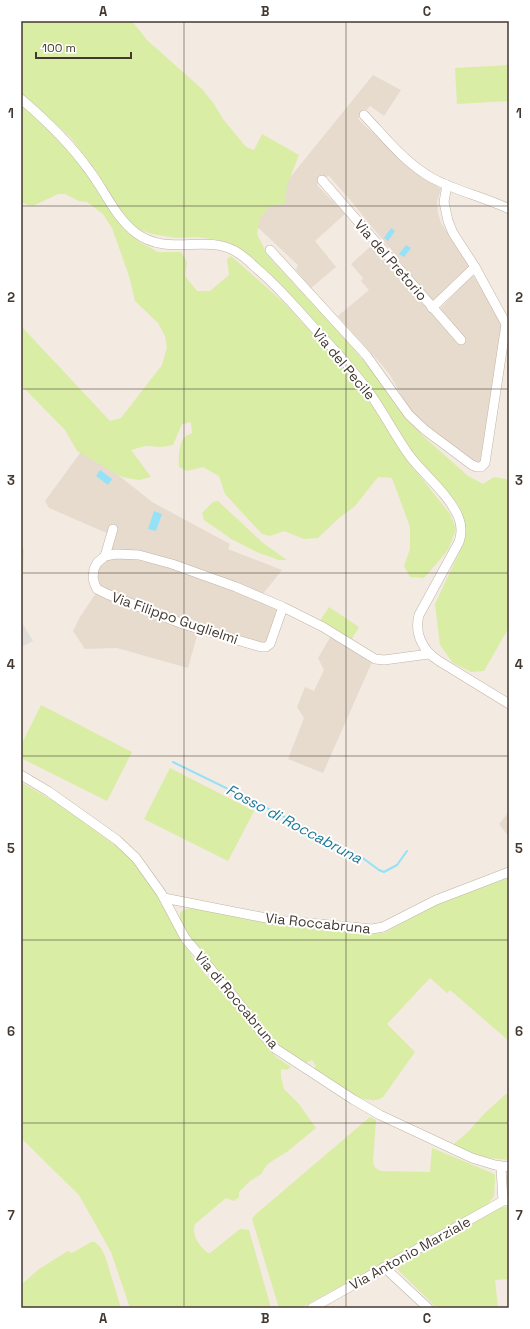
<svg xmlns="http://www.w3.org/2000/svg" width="530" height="1329" font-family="'Space Grotesk',sans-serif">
<rect width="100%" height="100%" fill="#f3eae1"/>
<g fill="#e7dbce">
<path d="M373,75L401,90L384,116L370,106L358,119L389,148L441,189L437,202L438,213L441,223L470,266L433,302L351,201L329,176L322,178L317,185L345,214L315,241L336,267L311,288L296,270L298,265L253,223Z"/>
<path d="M371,246L457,342L440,309L472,274L501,320L502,326L481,462L475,464L418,419L409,409L390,375L382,365L338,316L369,290L361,281L363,278L351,264Z"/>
<path d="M83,449L98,459L152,502L230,544L228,549L282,570L263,594L112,550L118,529L112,527L109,534L49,508L45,501Z"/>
<path d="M110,558H129L172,568L211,579L277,608L266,644L259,645L158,612L100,589L96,580V572L105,560Z"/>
<path d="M96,593L125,606L198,632L188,668L117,648L85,649L73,631L80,617Z"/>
<path d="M331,636L372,662L323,773L288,759L304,718L297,707L305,687L314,691L324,670L318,658Z"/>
<path d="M509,812V837L499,824Z"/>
</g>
<g fill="#d9eda4">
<path d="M21,21H132L147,40L202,89L214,104L223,119L246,147L254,150L262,134L299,155L287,185L285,204L270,206L260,218L257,234L268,256L345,339L373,372L396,406L423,436L468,476L483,484L494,477L506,479L509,485V627L484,671L471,672L453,663L440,645L435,604L463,544L464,519L458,504L408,448L386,415L371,387L333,344L240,249L219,240L197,237L176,238L152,234L138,229L128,222L98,174L71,138L21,93Z"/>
<path d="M509,65V101L457,104L455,68Z"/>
<path d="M21,104L36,116L71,151L119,222L138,241L158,252H181L187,262L185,276L197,291H210L229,275L227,259L231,256L283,302L342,365L380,416L408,461L450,514L456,529L448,550L424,578L410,577L404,566L410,549V527L392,478L378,477L355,506L339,518L318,538L304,539L284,531L270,536L262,534L225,494L219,476L203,467L187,471L179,467C178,461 179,443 184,438C185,436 190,434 192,433L191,422L182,424L173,445L162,447L145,446L131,450L151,477L139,480L122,477L77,451L65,430L21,385V326L110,421L121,418L162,365L167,347L165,336L158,323L135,301L129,276L112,228L103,214L87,202L79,201L65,194H58L33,206L28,205L21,202Z"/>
<path d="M218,501L263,543L287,560H279L259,553L233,540L204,520L202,513L213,502Z"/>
<path d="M21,542L24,551L23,570L21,571Z"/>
<path d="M329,607L359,627L351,640L320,621Z"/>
<path d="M41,705L132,752L107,801L21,758V745Z"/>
<path d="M170,768L254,811L228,861L144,819Z"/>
<path d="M21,782L64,807L124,852L136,863L159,898L193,958L205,974L228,998L276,1057L291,1067L287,1070L281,1069V1077L284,1089L299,1104L316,1128L288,1151L269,1163L266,1166L261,1174L250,1181L239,1192V1197L234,1201L226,1198L195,1224C191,1235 199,1246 208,1253H210L240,1229L249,1230L271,1308H130L111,1252L79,1195L21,1138Z"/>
<path d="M509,875V1041L450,990L447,993L430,978L387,1024L415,1052L383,1097C366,1110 328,1079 313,1069L316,1066L312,1060L304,1064L283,1049L202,955L182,926L180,920V913C186,907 192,908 200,908L359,934L384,933L434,906Z"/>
<path d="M506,1094L509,1096V1160L480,1157L455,1146L454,1144L468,1132L484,1114Z"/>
<path d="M370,1117L376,1120L373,1162C374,1167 376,1169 381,1171L430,1172L432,1148L492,1173L495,1175V1178L494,1196L488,1204L301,1308H279L252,1219L256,1214Z"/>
<path d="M509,1206V1279L495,1280L498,1308H437L398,1270V1267L402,1263L499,1208Z"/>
<path d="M91,1242H95L101,1248L105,1256L121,1308H21V1285L39,1269L68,1251L72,1253Z"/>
</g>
<path fill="#e2deda" d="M21,621L33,641L21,647Z"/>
<g fill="#94e1f8">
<path d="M391,228L395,231L388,241L384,238Z"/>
<path d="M406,245L411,248L404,257L399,254Z"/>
<path d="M100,470L112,479L108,485L96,476Z"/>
<path d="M154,511L162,514L156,531L148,529Z"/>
</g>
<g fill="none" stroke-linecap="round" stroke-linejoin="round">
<path stroke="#94e1f8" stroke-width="2" d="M173,762L277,813L364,859L379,870L384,872L397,865L407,851"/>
<g stroke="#c1b3a5" stroke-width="10">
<g id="minor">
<path d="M21,99C47,121 69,142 89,170C105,191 115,217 136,233C168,257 204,234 235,251C242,255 249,261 255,267C278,286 297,309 317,331C334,350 353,369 368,391C383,411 394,434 409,455C424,475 447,492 458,516C462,525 462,533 459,542L419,615C414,634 423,651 439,661L509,704"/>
<path d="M364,115C385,137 405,163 432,178C456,191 484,197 509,209"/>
<path d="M322,180L461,340"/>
<path d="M270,250L366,355L409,415L425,430L472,465L477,467H481L485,463L506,324L475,267L453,233L448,221L444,202L447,185"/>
<path d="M432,308L475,267"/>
<path d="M105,556L113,529"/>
<path d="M283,607L270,644L266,647H261L183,624L107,594L97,589L95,585L93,578L94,569L97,563L105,556L116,554L139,555L172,564L236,587L283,607L323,627L375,659L384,660L429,654"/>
<path d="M21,775L48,791L117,840L136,858L161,893L185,938L234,997L265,1037L276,1049L354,1100L380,1115L472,1158L495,1165L509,1167"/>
<path d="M164,898L276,920L372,929L383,927L436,900L509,872"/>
<path d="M501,1167L503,1201"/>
<path d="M384,1267L428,1308"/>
<path d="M312,1308L503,1201H509"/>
</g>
</g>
<use href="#minor" stroke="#fff" stroke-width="9"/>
</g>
<path fill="none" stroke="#443931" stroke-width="1" stroke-opacity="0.55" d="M184,21V1308M346,21V1308M21,206H509M21,389H509M21,573H509M21,756H509M21,940H509M21,1123H509"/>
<g text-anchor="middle" stroke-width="4" stroke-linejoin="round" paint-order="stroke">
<g font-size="14" fill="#443931" stroke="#fff">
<text transform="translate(391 260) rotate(49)" y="5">Via del Pretorio</text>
<text transform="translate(344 364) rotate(50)" y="5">Via del Pecile</text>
<text transform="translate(175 618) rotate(19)" y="5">Via Filippo Guglielmi</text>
<text transform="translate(318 923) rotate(6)" y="5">Via Roccabruna</text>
<text transform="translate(237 1000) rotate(50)" y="5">Via di Roccabruna</text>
<text transform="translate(410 1253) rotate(-29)" y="5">Via Antonio Marziale</text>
</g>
<g font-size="15" font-style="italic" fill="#1d7b99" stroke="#fff">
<text transform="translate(294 824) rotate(28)" y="5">Fosso di Roccabruna</text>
</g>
</g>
<rect width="530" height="1329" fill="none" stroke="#ffffff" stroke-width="44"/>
<path d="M36 52v6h95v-6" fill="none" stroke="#443931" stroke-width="2"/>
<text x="42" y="52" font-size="12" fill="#443931" stroke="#ffffff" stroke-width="3" paint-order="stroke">100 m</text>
<rect x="22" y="22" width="486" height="1285" fill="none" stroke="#443931" stroke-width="1.5"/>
<g font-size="13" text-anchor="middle" font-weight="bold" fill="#443931">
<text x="103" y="16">A</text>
<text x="265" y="16">B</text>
<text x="427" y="16">C</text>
<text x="11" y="118">1</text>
<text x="519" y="118">1</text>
<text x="11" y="302">2</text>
<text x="519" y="302">2</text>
<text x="11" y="485">3</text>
<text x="519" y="485">3</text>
<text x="11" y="669">4</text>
<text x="519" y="669">4</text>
<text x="11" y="853">5</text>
<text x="519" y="853">5</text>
<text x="11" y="1036">6</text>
<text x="519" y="1036">6</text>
<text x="11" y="1220">7</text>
<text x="519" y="1220">7</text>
<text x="103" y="1323">A</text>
<text x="265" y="1323">B</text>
<text x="427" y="1323">C</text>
</g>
</svg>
